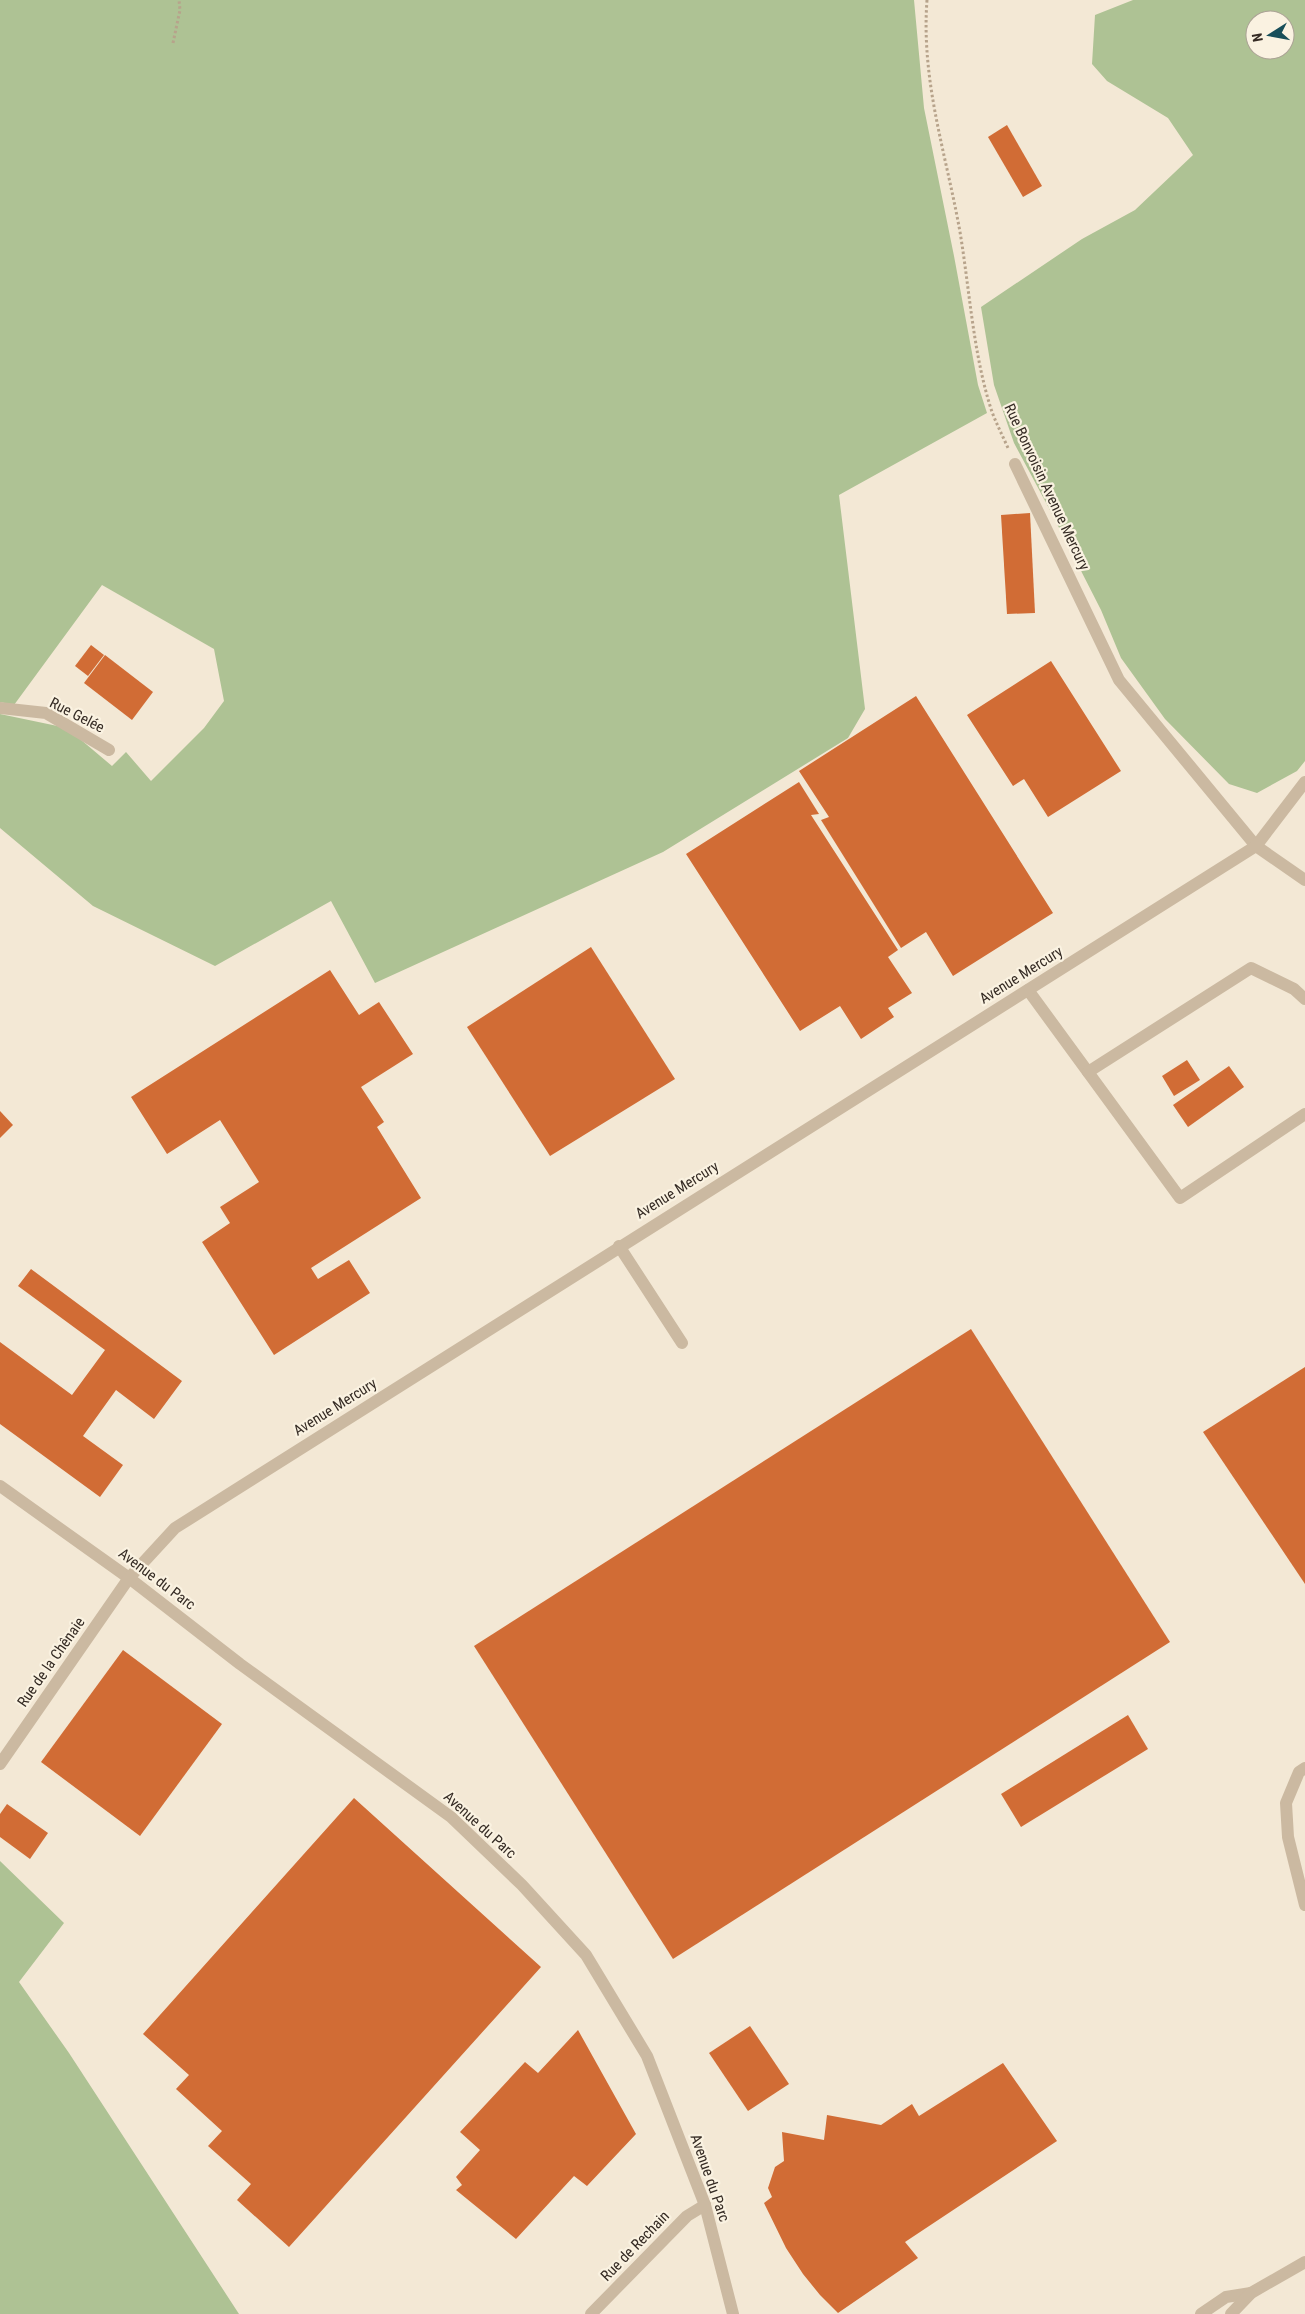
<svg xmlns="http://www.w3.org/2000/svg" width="1305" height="2314" font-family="'Roboto Condensed',sans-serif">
<rect width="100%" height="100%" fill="#f3e8d5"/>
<g fill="#aec294" fill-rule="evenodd">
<path d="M0,0H914L924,108L954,256L978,385L987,413L839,495L865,709L848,738L663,852L375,983L331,901L215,966L93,906L0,828V714L67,728L112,766L126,752L151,781L204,728L224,701L214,649L102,585L14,705L0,702Z"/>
<path d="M1133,0H1305V761L1297,771L1257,793L1229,784L1165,719L1121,658L1101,610L1051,512L1014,443L994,385L981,307L1082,239L1135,210L1193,155L1168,118L1107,81L1092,64L1095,15ZM1255,20H1285V50H1255Z"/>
<path d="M0,1861L64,1923L19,1982L69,2053L239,2314H0Z"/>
</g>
<g fill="#d16c35">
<path d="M1007,125L1042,186L1023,197L988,137Z"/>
<path d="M1030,513L1035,613L1007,614L1001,515Z"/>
<path d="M91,645L104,655L88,676L75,666Z"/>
<path d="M105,655L153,692L132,720L84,683Z"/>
<path d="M1051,661L1121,771L1048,817L1024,779L1013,786L967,715Z"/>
<path d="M916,696L1053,913L953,976L926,932L901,948L821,820L829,817L799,771Z"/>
<path d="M799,782L819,814L811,815L898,950L888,957L912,993L888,1008L894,1017L861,1039L840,1006L800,1031L686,854Z"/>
<path d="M591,947L675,1079L550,1156L467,1027Z"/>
<path d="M330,970L359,1015L379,1002L413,1054L361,1087L384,1122L377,1127L421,1198L311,1268L318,1279L349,1260L370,1293L274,1355L202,1242L230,1223L220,1207L259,1182L220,1120L167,1154L131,1097Z"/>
<path d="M1187,1060L1200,1080L1174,1096L1162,1076Z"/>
<path d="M1229,1066L1244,1087L1188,1127L1173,1105Z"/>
<path d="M0,1111L13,1125L0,1138Z"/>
<path d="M31,1269L182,1381L154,1419L116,1390L83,1436L123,1465L100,1497L0,1424V1342L72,1395L105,1350L18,1286Z"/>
<path d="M971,1329L1170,1642L673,1959L474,1646Z"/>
<path d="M1305,1367V1584L1203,1432Z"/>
<path d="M123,1650L222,1724L140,1836L41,1762Z"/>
<path d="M1128,1715L1148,1749L1021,1827L1001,1794Z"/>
<path d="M354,1798L541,1967L289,2247L237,2200L251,2184L208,2146L222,2131L176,2089L189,2075L143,2034Z"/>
<path d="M7,1804L48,1833L30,1859L0,1837V1814Z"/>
<path d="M750,2026L789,2084L748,2111L709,2053Z"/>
<path d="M578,2030L636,2134L587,2186L574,2176L516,2239L456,2190L462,2185L456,2177L480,2150L460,2132L525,2062L538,2073Z"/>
<path d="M1003,2063L1057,2141L905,2242L918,2258L838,2313L820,2295L803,2274L786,2248L764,2203L772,2197L768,2188L775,2167L784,2161L782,2132L824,2140L827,2115L881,2125L912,2104L919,2116Z"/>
</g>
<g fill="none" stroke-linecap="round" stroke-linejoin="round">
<g stroke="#b7a38b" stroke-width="3" stroke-dasharray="2.5 2.5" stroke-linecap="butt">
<path d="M927,0C921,82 946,153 960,232C970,292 973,354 992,412C997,425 1003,437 1009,450"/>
<path d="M173,43L180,10L179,0"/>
</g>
<g stroke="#cbb9a1" stroke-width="12">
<path d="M1015,464L1119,680L1256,846L1305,880"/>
<path d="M0,708L46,713L109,750"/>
<path d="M1028,990L1180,1198L1305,1114"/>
<path d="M1088,1072L1251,968L1294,989L1305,999"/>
<path d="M619,1246L682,1343"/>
<path d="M0,1486L129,1578L240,1664L451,1817L522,1885L586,1955L647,2056L705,2205L733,2314"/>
<path d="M0,1764L129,1578L175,1528L1256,846L1305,782"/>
<path d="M1305,1768L1299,1772L1286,1803L1288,1837L1305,1905"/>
<path d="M591,2314L687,2216L705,2205"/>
<path d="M1201,2314L1226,2297L1251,2293"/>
<path d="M1231,2314L1251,2293L1305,2262"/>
</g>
</g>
<g text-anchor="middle" stroke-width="4.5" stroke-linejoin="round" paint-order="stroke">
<g font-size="15" fill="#352b24" stroke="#faf2e1">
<text transform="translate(1047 487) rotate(65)" y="5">Rue Bonvoisin Avenue Mercury</text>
<text transform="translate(77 715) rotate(27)" y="5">Rue Gelée</text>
<text transform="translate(1021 975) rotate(-32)" y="5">Avenue Mercury</text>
<text transform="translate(677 1190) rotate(-32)" y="5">Avenue Mercury</text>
<text transform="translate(335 1407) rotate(-32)" y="5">Avenue Mercury</text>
<text transform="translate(157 1579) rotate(37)" y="5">Avenue du Parc</text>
<text transform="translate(51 1662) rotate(-55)" y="5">Rue de la Chênaie</text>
<text transform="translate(480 1825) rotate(42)" y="5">Avenue du Parc</text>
<text transform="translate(710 2178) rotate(71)" y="5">Avenue du Parc</text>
<text transform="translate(635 2246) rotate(-46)" y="5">Rue de Rechain</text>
</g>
</g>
<g transform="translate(1270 35) rotate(259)"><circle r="24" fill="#faf2e1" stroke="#aba295"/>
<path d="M0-4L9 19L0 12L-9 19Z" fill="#174e59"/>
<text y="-8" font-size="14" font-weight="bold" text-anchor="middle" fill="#352b24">N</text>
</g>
</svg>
